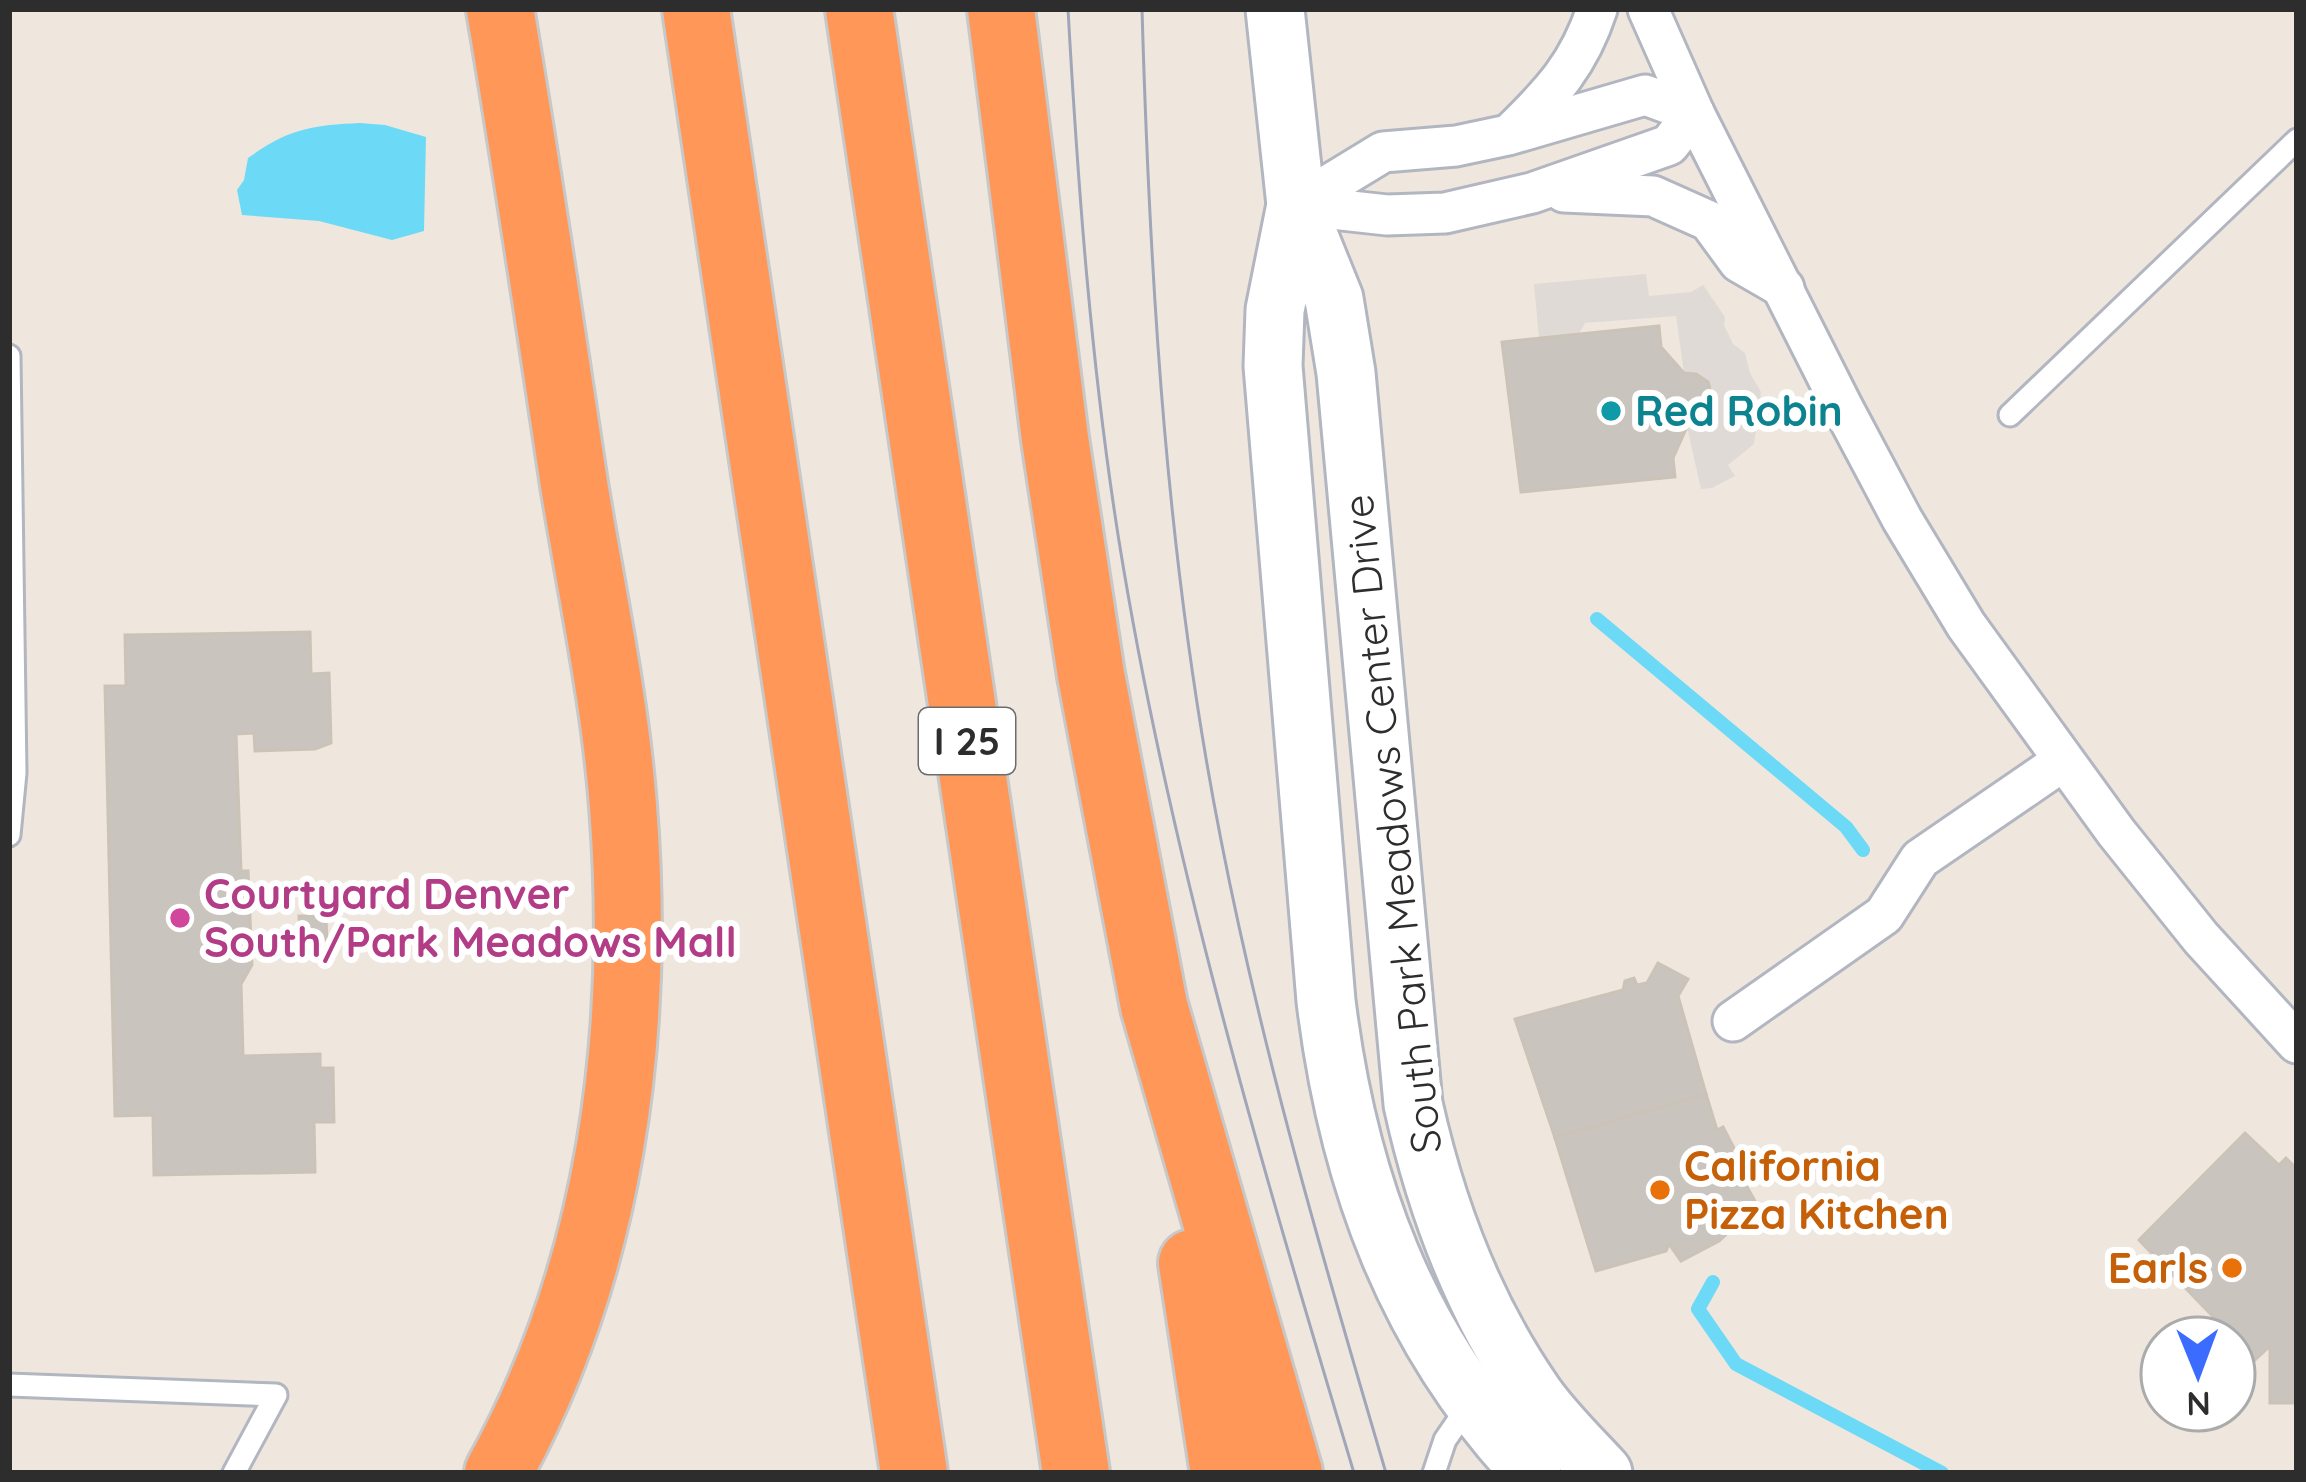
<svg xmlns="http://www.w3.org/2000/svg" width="2306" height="1482" font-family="Quicksand,sans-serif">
<rect width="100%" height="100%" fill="#efe7de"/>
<path fill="#dfdad6" d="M1646,274L1649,296L1691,292L1703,285L1725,317L1724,325L1733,344L1745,353L1750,373L1761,392L1754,444L1728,465L1735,476L1712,488L1701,489L1687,427L1707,415L1713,399L1712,389L1703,377L1684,373L1676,316L1585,323L1579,334L1539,338L1534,284Z"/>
<path fill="#6cdaf6" d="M360,123L385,125L426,137L424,231L392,240L319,221L242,215L237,190L244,180L248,158C288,129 312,125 360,123Z"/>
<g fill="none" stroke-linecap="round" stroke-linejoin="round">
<g stroke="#6cdaf6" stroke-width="14">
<path d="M1597,619L1846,827L1863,850"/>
<path d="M1713,1282L1698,1309L1736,1364L1942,1473"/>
</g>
</g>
<g fill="#cac4be" stroke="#cbc3b7" stroke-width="3">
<path d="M1659,326L1661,347L1684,373L1696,374L1708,382L1713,399L1707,415L1687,427L1673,458L1675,477L1521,492L1502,342Z"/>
<path d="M310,632L311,674L329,673L331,743L315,749L255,751L254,733L236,734L241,871H248L252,965L241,984L243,1056L320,1054V1068H333L334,1122H314L315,1172L154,1175L153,1115L115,1116L105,686H126L125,635Z"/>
<path d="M299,916H326L327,943L300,944Z"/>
<path d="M1658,963L1688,979L1678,996L1706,1094L1555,1138L1515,1019L1623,990L1625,981L1634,978L1637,985L1647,983Z"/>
<path d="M1706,1094L1717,1130L1723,1127L1734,1148L1731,1150L1738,1171L1760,1210L1743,1219L1719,1241L1681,1261L1669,1244L1666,1251L1596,1271L1555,1138Z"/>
<path d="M2245,1133L2279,1165L2286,1158L2297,1169V1403H2270V1346L2255,1360L2139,1240Z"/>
</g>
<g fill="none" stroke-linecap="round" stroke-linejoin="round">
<g stroke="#b2b6c1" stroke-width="27">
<g id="lane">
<path d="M2010,415L2297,140"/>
<path d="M9,835L15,773L9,356"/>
<path d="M9,1385L276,1395L234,1473"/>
<path d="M1434,1473L1445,1440L1469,1405"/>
</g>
</g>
<g stroke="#b2b6c1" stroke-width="45">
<g id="street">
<path d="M1648,9L1694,113L1842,406L1902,519L1966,625L2116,832L2201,938L2297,1043"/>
<path d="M1512,132C1553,92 1579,64 1597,9"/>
<path d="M1564,192L1653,196L1709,221L1739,262L1784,288"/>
<path d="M1296,205L1387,215L1445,213L1532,193L1669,145L1694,113"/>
<path d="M1296,205L1383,152L1456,146L1508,135L1645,95L1694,113"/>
<path d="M1733,1021L1884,915L1920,859L2063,761"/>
</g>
</g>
<g stroke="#b2b6c1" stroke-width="63">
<g id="secondary">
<path d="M1275,9L1296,205L1334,299L1346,373L1413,1104C1436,1208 1474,1309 1535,1396C1555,1424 1580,1448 1603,1473"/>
<path d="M1296,205L1275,310L1273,366L1326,1001C1348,1180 1406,1340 1532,1473"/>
</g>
</g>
<g stroke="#c8c8c8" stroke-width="72">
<g id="highway">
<path d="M696,9L914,1473"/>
<path d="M859,9L1076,1473"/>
<path d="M1001,9L1055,439L1091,675L1154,1006L1289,1473"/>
<path d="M1192,1263L1224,1473"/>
<path d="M498,1473C611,1270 641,1035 623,806C615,699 591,590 574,484C550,325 527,167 500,9"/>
</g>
</g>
<use href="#lane" stroke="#fff" stroke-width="21"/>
<use href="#street" stroke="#fff" stroke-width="39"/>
<use href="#secondary" stroke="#fff" stroke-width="57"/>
<use href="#highway" stroke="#ff9759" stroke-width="66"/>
<g stroke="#a0a5b8" stroke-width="3">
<path d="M1068,9C1078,187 1091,365 1119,541C1170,858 1262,1166 1354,1473"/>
<path d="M1142,9C1150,288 1167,566 1221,840C1263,1055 1324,1263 1386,1473"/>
</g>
</g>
<circle fill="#0f9aa8" stroke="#fff" stroke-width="4.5" cx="1611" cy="411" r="12"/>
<circle fill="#d1479c" stroke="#fff" stroke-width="4.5" cx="180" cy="918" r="12"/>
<g fill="#e8710a" stroke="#fff" stroke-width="4.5">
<circle cx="1660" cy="1190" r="12"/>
<circle cx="2232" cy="1268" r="12"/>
</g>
<g text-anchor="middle" stroke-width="12" stroke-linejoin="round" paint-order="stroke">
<rect fill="#fff" stroke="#6c6c6c" stroke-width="3" x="919" y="708" width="96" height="66" rx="9"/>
<g font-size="39" font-weight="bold" fill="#2d2d2d">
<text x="967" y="755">I 25</text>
</g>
<g font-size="42" font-weight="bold" fill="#0d838f" stroke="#fff" text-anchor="start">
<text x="1635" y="426">Red Robin</text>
</g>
<g font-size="42" fill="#2d2d2d" stroke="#fff">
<text transform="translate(1392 824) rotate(-96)" y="15">South Park Meadows Center Drive</text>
</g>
<g font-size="42" font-weight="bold" fill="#b23c85" stroke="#fff" text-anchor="start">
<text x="204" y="909">Courtyard Denver<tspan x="204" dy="48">South/Park Meadows Mall</tspan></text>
</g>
<g font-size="42" font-weight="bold" fill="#c56008" stroke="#fff" text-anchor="start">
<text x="1684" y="1181">California<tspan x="1684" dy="48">Pizza Kitchen</tspan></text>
<text x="2208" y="1283" text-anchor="end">Earls</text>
</g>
</g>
<rect width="2306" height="1482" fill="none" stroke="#2d2d2d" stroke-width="24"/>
<g transform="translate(2198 1374) rotate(179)"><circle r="57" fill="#ffffff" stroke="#ababab" stroke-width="3"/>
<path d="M0-9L21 45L0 30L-21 45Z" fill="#3b6cff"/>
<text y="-18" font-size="33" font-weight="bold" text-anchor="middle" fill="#2d2d2d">N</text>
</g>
</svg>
